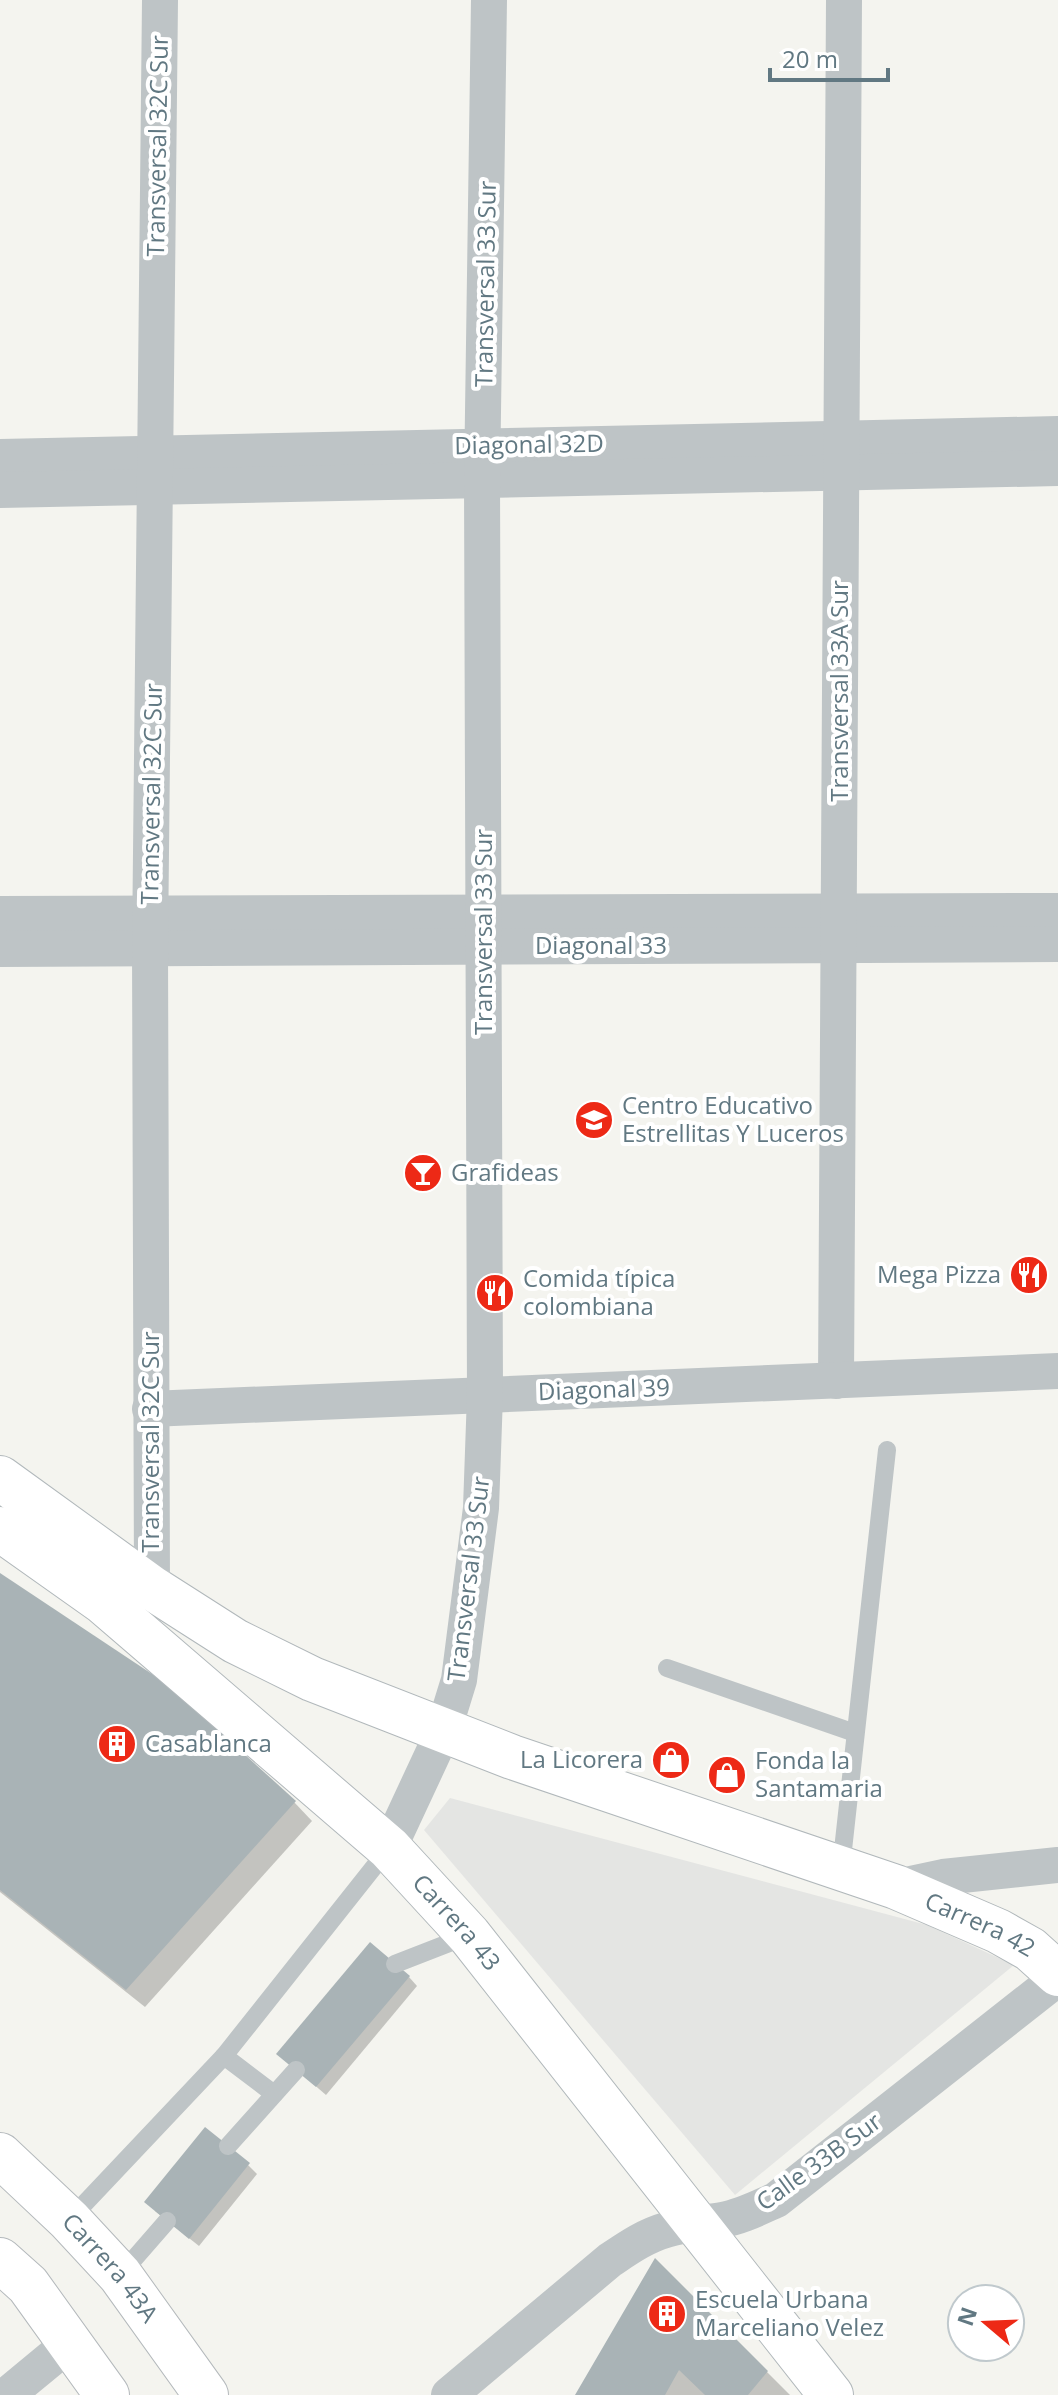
<svg xmlns="http://www.w3.org/2000/svg" width="1058" height="2395" font-family="'Open Sans',sans-serif">
<rect width="100%" height="100%" fill="#f4f4ef"/>
<path fill="#e4e5e3" d="M450,1798L927,1925L1014,1965L735,2195L424,1830Z"/>
<g fill="#0003">
<path d="M0,1575L294,1802L312,1821L145,2007L0,1892Z"/>
<path d="M409,1977L417,1986L326,2095L288,2062Z"/>
<path d="M248,2165L257,2174L199,2246L155,2211Z"/>
<path d="M656,2261L790,2395H578Z"/>
</g>
<g fill="#a9b3b6">
<path d="M0,1573L167,1684L296,1801L126,1990L0,1890Z"/>
<path d="M370,1942L410,1976L316,2087L276,2054Z"/>
<path d="M205,2127L250,2163L189,2239L144,2202Z"/>
<path d="M655,2258L768,2371L748,2395H705L679,2370L665,2395H575Z"/>
</g>
<g fill="none" stroke-linecap="round" stroke-linejoin="round">
<g stroke="#b1b8bb" stroke-width="46">
<g id="secondary">
<path id="s1" d="M0,1478L152,1588L235,1641L312,1679L512,1757L896,1887L998,1931L1030,1949L1058,1974"/>
<path id="s2" d="M0,1529L103,1602L389,1848L469,1935L831,2395"/>
</g>
</g>
<g stroke="#b4b9bc" stroke-width="46">
<g id="primary">
<path id="s3" d="M0,2155L69,2220L120,2275L206,2395"/>
<path d="M0,2260L28,2285L107,2395"/>
</g>
</g>
<g stroke="#bec4c6" stroke-width="18">
<path d="M667,1668L855,1733"/>
<path d="M841,1868L887,1450"/>
<path d="M395,1964L467,1936"/>
<path d="M224,2056L274,2094"/>
<path d="M228,2146L296,2070"/>
<path d="M69,2220L224,2056L389,1848"/>
<path d="M120,2275L167,2221"/>
</g>
<g stroke="#bec4c6" stroke-width="36">
<path d="M0,457L1058,434"/>
<path d="M0,490L1058,468"/>
<path d="M0,914L1058,911"/>
<path d="M0,949L1058,944"/>
<path d="M836,1381L844,0"/>
<path d="M150,1409L1058,1371"/>
<path d="M152,1588L150,947L160,0"/>
<path d="M389,1848L443,1732L459,1680L481,1508L485,1395L482,481L489,0"/>
<path d="M896,1887L943,1877L1058,1865"/>
<path d="M7,2395L70,2343"/>
<path d="M449,2395L610,2260C628,2248 645,2236 666,2230C684,2224 703,2223 722,2220C741,2217 758,2208 776,2200L1058,1978"/>
</g>
<use href="#secondary" stroke="#fff" stroke-width="44"/>
<use href="#primary" stroke="#fff" stroke-width="44"/>
</g>
<defs>
<g id="school-disc" transform="scale(2)"><circle r="9.5" fill="#ed2916" stroke="#fff"/><path d="M0-5L7-2L0 1L-7-2ZM-4 1L0 2.5L4 1V4Q0 6-4 4Z" fill="#fff"/></g>
<g id="bar-disc" transform="scale(2)"><circle r="9.5" fill="#ed2916" stroke="#fff"/><path d="M-6-5H6L.8 .8V4.5H3.5V6h-7V4.5H-.8V.8Z" fill="#fff"/></g>
<g id="restaurant-disc" transform="scale(2)"><circle r="9.5" fill="#ed2916" stroke="#fff"/><path d="M-5-6h1v4h1v-4h1v4h1v-4h1v5L-1.5 .5V6h-2V.5L-5-1ZM5-6V6H3V1.5H1.5Q1.5-4 5-6Z" fill="#fff"/></g>
<g id="building-disc" transform="scale(2)"><circle r="9.5" fill="#ed2916" stroke="#fff"/><path d="M-4-6H4V6H1V3H-1V6H-4ZM-2.5-4.3h1.7v1.8h-1.7ZM.8-4.3h1.7v1.8H.8ZM-2.5-1h1.7V.8h-1.7ZM.8-1h1.7V.8H.8Z" fill="#fff"/></g>
<g id="shop-disc" transform="scale(2)"><circle r="9.5" fill="#ed2916" stroke="#fff"/><path d="M-5-2.5h2.3a2.7 3.5 0 0 1 5.4 0H5L5.5 6h-11ZM-1.5-2.5h3a1.5 2.3 0 0 0-3 0Z" fill="#fff"/></g>
</defs>
<g fill-rule="evenodd">
<use href="#school-disc" x="594" y="1120"/>
<use href="#bar-disc" x="423" y="1173"/>
<use href="#restaurant-disc" x="1029" y="1275"/>
<use href="#restaurant-disc" x="495" y="1293"/>
<use href="#building-disc" x="117" y="1744"/>
<use href="#shop-disc" x="671" y="1760"/>
<use href="#shop-disc" x="727" y="1775"/>
<use href="#building-disc" x="667" y="2314"/>
</g>
<g text-anchor="middle" stroke-width="8" stroke-linejoin="round" paint-order="stroke">
<g font-size="24" fill="#617882" stroke="#fff">
<text transform="translate(158 146) rotate(-89)" y="8">Transversal 32C Sur</text>
<text transform="translate(486 284) rotate(-89)" y="8">Transversal 33 Sur</text>
<text transform="translate(529 445) rotate(-1)" y="8">Diagonal 32D</text>
<text transform="translate(840 691) rotate(-90)" y="8">Transversal 33A Sur</text>
<text transform="translate(152 794) rotate(-89)" y="8">Transversal 32C Sur</text>
<text transform="translate(484 932) rotate(-90)" y="8">Transversal 33 Sur</text>
<text x="601" y="954">Diagonal 33</text>
<text transform="translate(604 1390) rotate(-2)" y="8">Diagonal 39</text>
<text transform="translate(151 1442) rotate(-90)" y="8">Transversal 32C Sur</text>
<text transform="translate(469 1579) rotate(-83)" y="8">Transversal 33 Sur</text>
<text dy="8" stroke="none"><textPath href="#s2" startOffset="604">Carrera 43</textPath></text>
<text dy="8" stroke="none"><textPath href="#s1" startOffset="1084">Carrera 42</textPath></text>
<text transform="translate(819 2162) rotate(-36)" y="8">Calle 33B Sur</text>
<text dy="8" stroke="none"><textPath href="#s3" startOffset="158">Carrera 43A</textPath></text>
</g>
<g font-size="24" fill="#617882" stroke="#fff" text-anchor="start">
<text x="622" y="1114">Centro Educativo<tspan x="622" dy="28">Estrellitas Y Luceros</tspan></text>
<text x="451" y="1181">Grafideas</text>
<text x="1001" y="1283" text-anchor="end">Mega Pizza</text>
<text x="523" y="1287">Comida típica<tspan x="523" dy="28">colombiana</tspan></text>
<text x="145" y="1752">Casablanca</text>
<text x="643" y="1768" text-anchor="end">La Licorera</text>
<text x="755" y="1769">Fonda la<tspan x="755" dy="28">Santamaria</tspan></text>
<text x="695" y="2308">Escuela Urbana<tspan x="695" dy="28">Marceliano Velez</tspan></text>
</g>
</g>
<g transform="translate(986 2323) rotate(289)"><circle r="38" fill="#ffffff" stroke="#c0c9cd" stroke-width="2"/>
<path d="M0-6L14 30L0 20L-14 30Z" fill="#ed2916"/>
<text y="-12" font-size="22" font-weight="bold" text-anchor="middle" fill="#617882">N</text>
</g>
<path d="M770 68v12h118v-12" fill="none" stroke="#617882" stroke-width="4"/>
<text x="782" y="68" font-size="24" fill="#617882" stroke="#ffffff" stroke-width="6" paint-order="stroke">20 m</text>
</svg>
